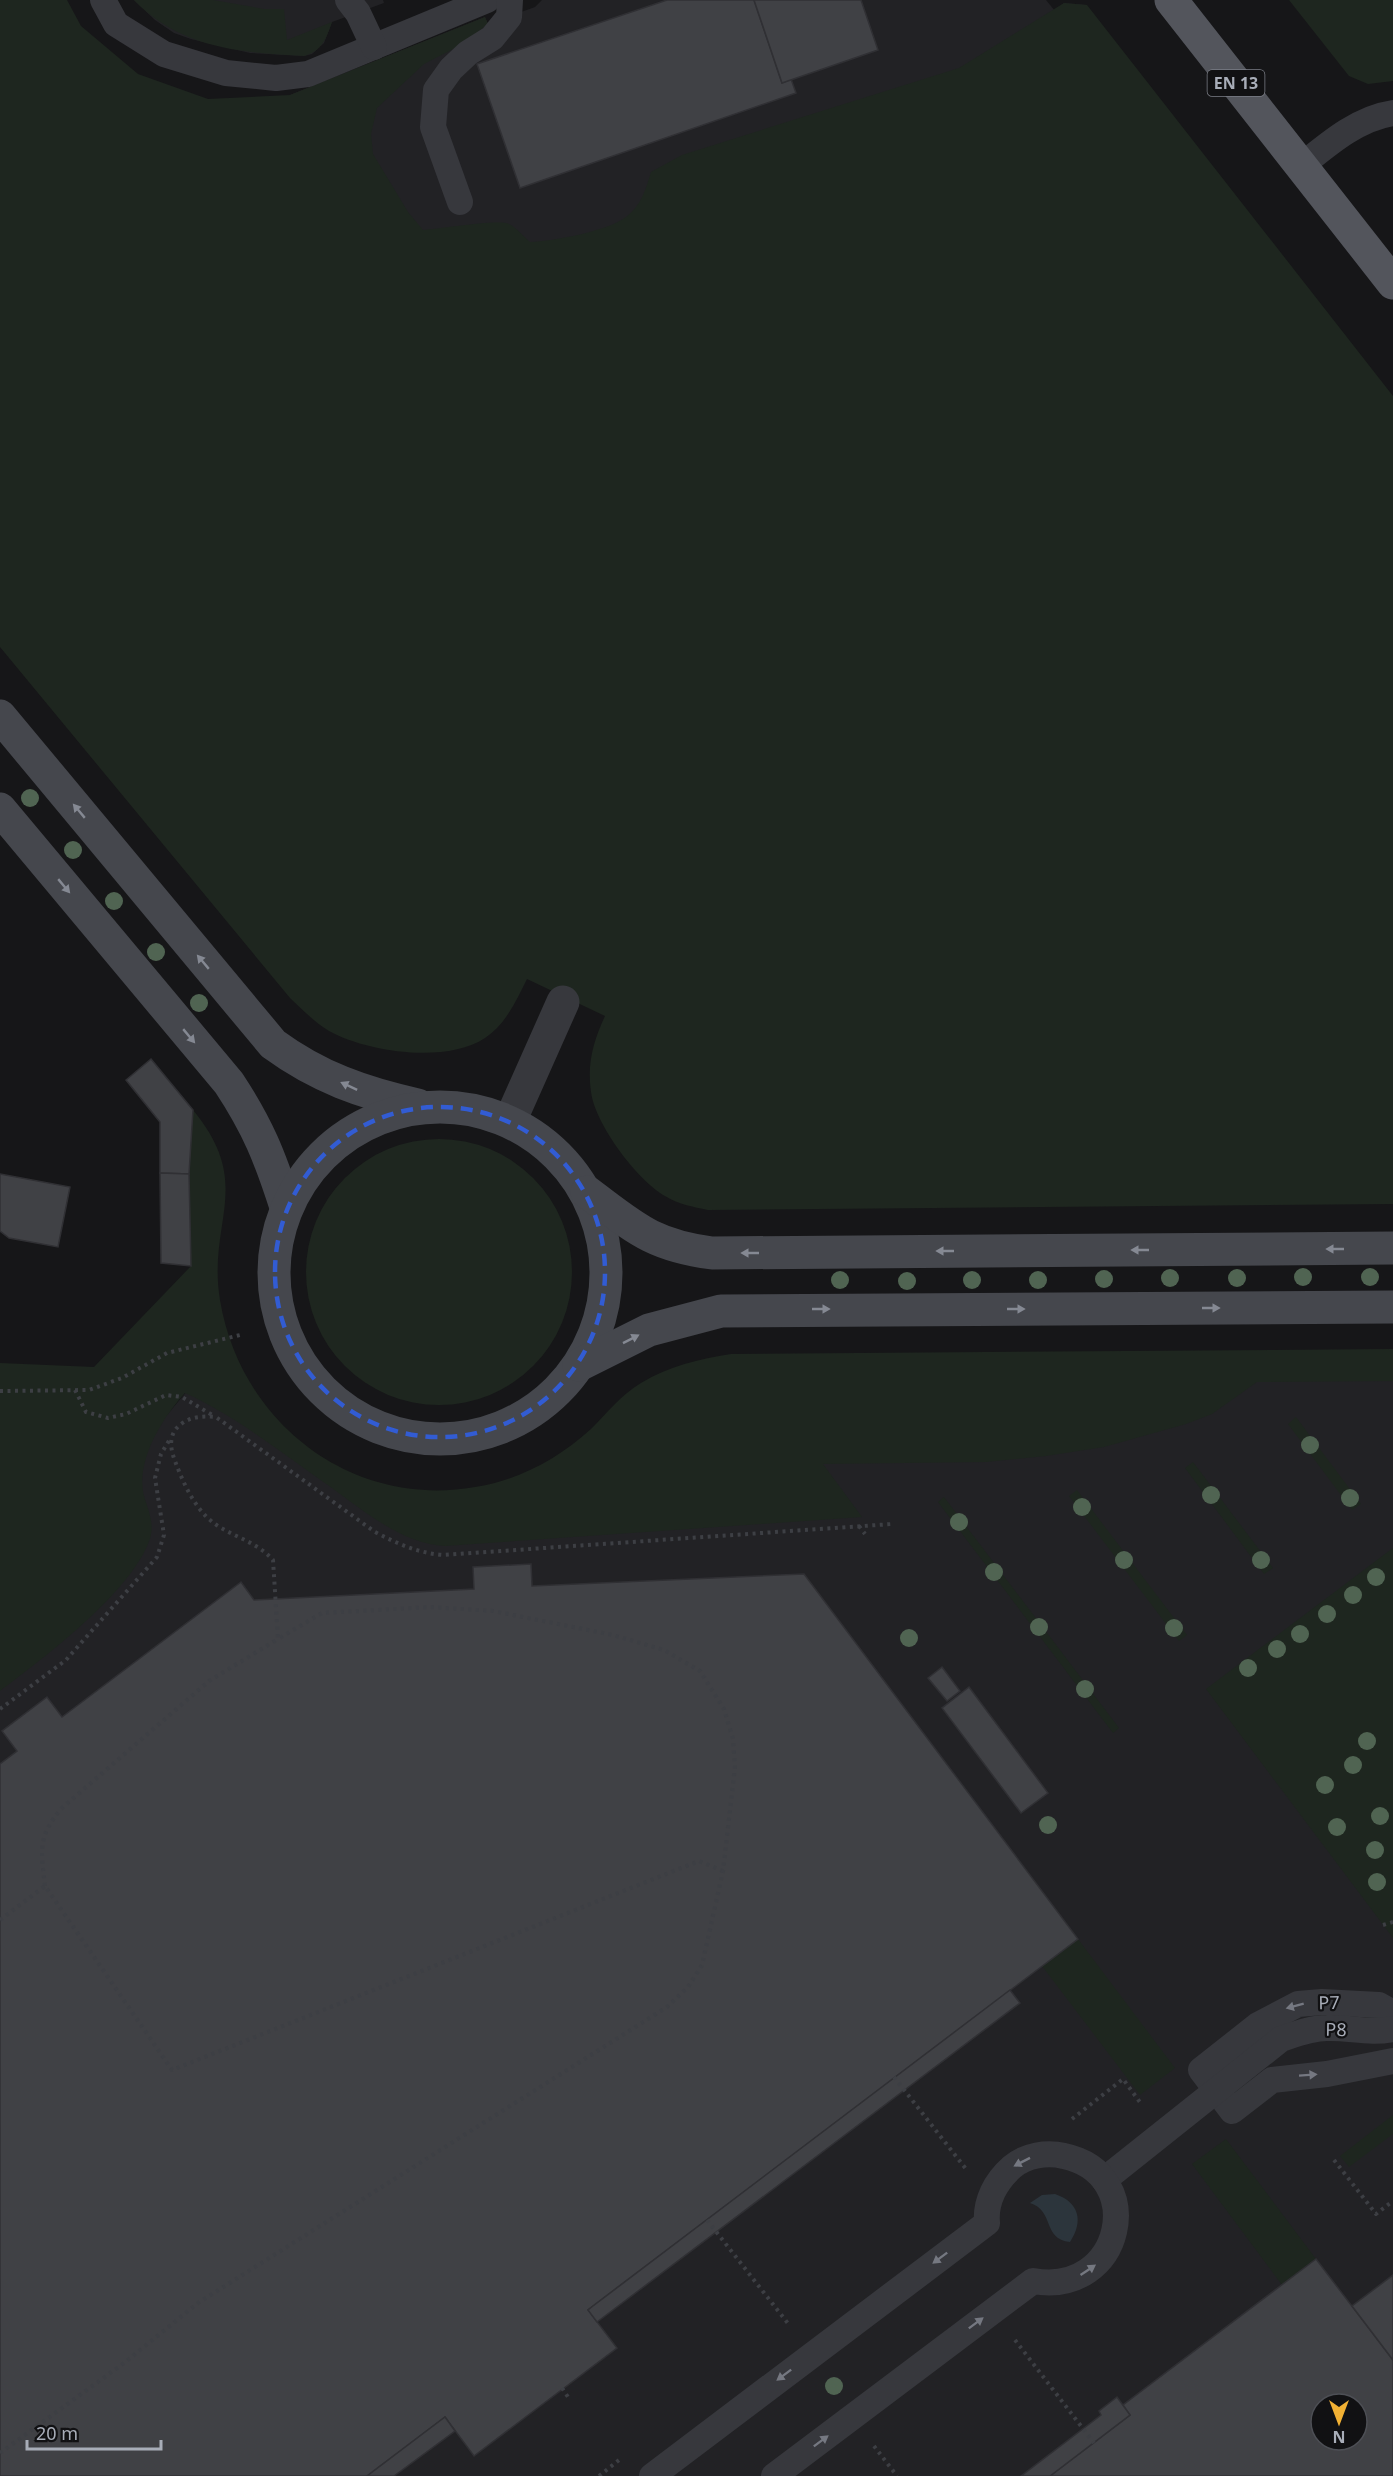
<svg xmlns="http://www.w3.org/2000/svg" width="1393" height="2476" font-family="'Noto Sans',sans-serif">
<rect width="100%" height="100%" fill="#161618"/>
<g fill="#222225" fill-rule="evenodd">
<path d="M134,0H383L384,3L332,22L324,43L312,54L304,56L250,53L191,39L174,33L155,20Z"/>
<path d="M542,0H1046L1055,11L1064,3L1087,5L355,421L290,95L485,17L488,24L535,7Z"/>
<path d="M1393,1349V2476H0V1612L205,1370L320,1460L446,1522L636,1499ZM1321,2404H1357V2440H1321Z"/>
</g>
<g fill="#1e261f">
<path d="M0,0H67L81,26L138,74L208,99L290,95L485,17L488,24L461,45L424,64L377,108L371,134L373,154L408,212L423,230C440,229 498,219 509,224C516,227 524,237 530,242C554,241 608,231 626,217C641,206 646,189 651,172L682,155L959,68L1064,3L1087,5L1393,396V1204L708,1210C693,1207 678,1204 665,1196C637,1180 595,1124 591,1092C587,1064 593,1042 605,1016L527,979C516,1001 506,1024 485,1038C446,1064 367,1052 329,1031C314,1022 302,1009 290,998L0,647Z"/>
<path d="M134,0H213L264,9H284L287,40L332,22C326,39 322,51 304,56C241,53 180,48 134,0Z"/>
<path d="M1289,0H1393V81L1368,84L1349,76Z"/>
<path d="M193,1110C255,1185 207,1221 220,1300C240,1422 351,1509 475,1487C519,1480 558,1459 591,1429C607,1413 621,1395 641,1383C669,1366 699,1359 731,1354L1393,1349V1381L1257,1382L1212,1414L1186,1424L1104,1447L1046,1456L986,1462L823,1464L862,1517L445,1546C403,1544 365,1512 332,1488C284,1455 238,1417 185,1393C163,1417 135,1461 144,1496C149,1513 156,1526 148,1544C127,1595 44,1658 0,1691V1363L94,1367L191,1266L189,1174Z"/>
<circle cx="439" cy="1272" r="133"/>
<path d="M1296,1417L1361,1504L1352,1510L1288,1424Z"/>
<path d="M1193,1462L1273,1568L1264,1574L1185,1468Z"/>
<path d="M1077,1490L1187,1635L1179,1641L1069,1496Z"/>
<path d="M944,1497L1119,1728L1113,1733L938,1502Z"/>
<path d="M1393,1548V1938L1206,1689Z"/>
<path d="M1078,1939L1175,2068L1140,2095L1042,1966Z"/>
<path d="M1393,2115V2134L1349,2167L1340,2156Z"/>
<path d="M1226,2139L1316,2259L1282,2285L1192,2164Z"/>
</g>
<path fill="#2c353c" d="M1055,2194C1079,2202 1084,2221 1070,2242C1042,2239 1055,2211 1030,2203L1042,2195Z"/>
<g fill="#404145" stroke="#303034" stroke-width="1.5" fill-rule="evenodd">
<path d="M667,0H754L782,83L791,79L796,93L520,188L477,64Z"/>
<path d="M754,0H861L878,50L782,83Z"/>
<path d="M151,1059L193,1110L189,1174L160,1173V1122L126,1080Z"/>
<path d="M160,1173L189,1174L191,1266L161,1263Z"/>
<path d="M0,1174L70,1187L58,1247L9,1238L0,1231Z"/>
<path d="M531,1564L532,1586L804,1574L1078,1939L593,2306L588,2310L617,2348L474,2456L445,2417L367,2476H0V1764L17,1751L2,1731L47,1697L62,1717L241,1582L254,1600L474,1589L473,1567Z"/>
<path d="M942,1667L960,1691L947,1701L928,1678Z"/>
<path d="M969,1687L1048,1793L1021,1813L942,1708Z"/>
<path d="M1010,1990L1020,2003L597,2322L588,2310L593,2306Z"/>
<path d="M1316,2259L1393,2360V2476H1050L1130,2415L1123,2405ZM1321,2404H1357V2440H1321Z"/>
<path d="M1393,2275V2360L1352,2306Z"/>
<path d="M1117,2397L1130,2415L1050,2476H1021L1101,2415L1099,2411Z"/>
<path d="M445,2417L455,2431L394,2476H367Z"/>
</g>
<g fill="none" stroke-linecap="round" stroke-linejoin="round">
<g stroke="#3d3f44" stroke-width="4" stroke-dasharray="3 4.5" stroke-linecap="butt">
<path d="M75,1390L86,1412L108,1418L126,1414L166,1395L182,1397L214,1416"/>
<path d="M0,1391L89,1390L122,1378L167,1353L240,1335"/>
<path d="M859,1526L865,1534"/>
<path d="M0,1709L66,1660L157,1557L164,1535L155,1478L161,1454L170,1439"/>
<path d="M45,1886C41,1850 37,1837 62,1808L209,1681L278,1639"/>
<path d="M0,1920L45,1886L172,2070L699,1861L723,1871"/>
<path d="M1383,1925L1393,1922"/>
<path d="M894,2077L966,2169"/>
<path d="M1072,2119L1123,2079L1142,2105"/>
<path d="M1334,2160L1376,2214L1393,2201"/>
<path d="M707,2220L790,2326"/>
<path d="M1015,2340L1094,2443"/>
<path d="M562,2388L570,2400"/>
<path d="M874,2446L897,2476"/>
<path d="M0,2453L124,2363L198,2303L667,2007L688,1987L702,1965L723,1871L735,1767L733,1739L724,1709L700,1671L664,1650L613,1635L493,1611L431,1607L322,1613L278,1639L273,1560C258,1543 237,1538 218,1526C196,1512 184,1485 175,1461C170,1448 168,1434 181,1424C192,1416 204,1416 216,1417L375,1532C398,1544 418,1553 443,1555L892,1524"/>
<path d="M599,2476L619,2460"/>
</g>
<g stroke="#37383d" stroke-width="26">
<path d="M103,0L116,24L164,54L226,73L276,78L308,74L487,0"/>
<path d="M348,0L358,13L374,47"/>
<path d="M1301,166C1328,144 1358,118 1393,113"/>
<path d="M460,202L433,127L436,90L451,69L468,53L492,38L509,17L510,0"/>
<path d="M1393,2013L1379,2005L1322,2002L1298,2004L1258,2025L1201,2070L1232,2111L1272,2080L1327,2074L1393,2061"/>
<path d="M1104,2180L1281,2039C1296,2034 1311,2028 1327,2028C1349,2027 1370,2034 1393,2029"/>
<path d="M652,2476L987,2223C985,2201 996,2181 1012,2167C1026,2155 1047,2152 1064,2156C1149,2174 1123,2297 1033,2281L774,2476"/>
</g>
<path stroke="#37383d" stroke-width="33" d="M510,1121L563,1002"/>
<g stroke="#45474d" stroke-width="33">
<path d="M0,716L273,1044C318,1077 363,1093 418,1105"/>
<path d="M0,809L229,1083C258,1127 270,1157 286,1207"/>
<circle cx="440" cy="1273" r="166"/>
<path d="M587,1192C634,1227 651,1245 712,1253L1393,1248"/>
<path d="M579,1365L649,1330L721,1311L1393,1307"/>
</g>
<path stroke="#53555c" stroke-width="33" d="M1171,0L1393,283"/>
</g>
<g fill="#506452">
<circle cx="30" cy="798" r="9"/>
<circle cx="73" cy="850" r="9"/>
<circle cx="114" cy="901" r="9"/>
<circle cx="156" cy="952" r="9"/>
<circle cx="199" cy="1003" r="9"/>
<circle cx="1303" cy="1277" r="9"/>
<circle cx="1370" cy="1277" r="9"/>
<circle cx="1170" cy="1278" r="9"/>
<circle cx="1237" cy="1278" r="9"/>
<circle cx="1104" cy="1279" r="9"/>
<circle cx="840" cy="1280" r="9"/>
<circle cx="972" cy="1280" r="9"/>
<circle cx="1038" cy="1280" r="9"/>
<circle cx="907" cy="1281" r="9"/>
<circle cx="1310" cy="1445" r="9"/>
<circle cx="1211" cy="1495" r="9"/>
<circle cx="1350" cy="1498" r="9"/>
<circle cx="1082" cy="1507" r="9"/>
<circle cx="959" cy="1522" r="9"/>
<circle cx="1124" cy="1560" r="9"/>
<circle cx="1261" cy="1560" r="9"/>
<circle cx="994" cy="1572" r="9"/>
<circle cx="1376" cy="1577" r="9"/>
<circle cx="1353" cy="1595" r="9"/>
<circle cx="1327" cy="1614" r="9"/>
<circle cx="1039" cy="1627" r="9"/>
<circle cx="1174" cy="1628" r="9"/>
<circle cx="1300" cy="1634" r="9"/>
<circle cx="909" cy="1638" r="9"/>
<circle cx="1277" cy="1649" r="9"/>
<circle cx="1248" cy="1668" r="9"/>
<circle cx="1085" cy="1689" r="9"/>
<circle cx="1367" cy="1741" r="9"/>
<circle cx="1353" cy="1765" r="9"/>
<circle cx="1325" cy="1785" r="9"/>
<circle cx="1380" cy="1816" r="9"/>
<circle cx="1048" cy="1825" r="9"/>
<circle cx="1337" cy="1827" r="9"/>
<circle cx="1375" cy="1850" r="9"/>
<circle cx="1377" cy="1882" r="9"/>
<circle cx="834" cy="2386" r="9"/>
</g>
<defs><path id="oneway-solid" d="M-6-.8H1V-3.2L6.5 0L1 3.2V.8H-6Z" transform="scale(1.5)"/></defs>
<g fill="#858993">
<use href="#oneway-solid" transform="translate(79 811) rotate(-130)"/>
<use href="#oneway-solid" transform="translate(64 886) rotate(50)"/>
<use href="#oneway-solid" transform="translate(203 962) rotate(-130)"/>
<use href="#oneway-solid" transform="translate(189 1036) rotate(50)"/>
<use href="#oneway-solid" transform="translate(349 1086) rotate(-155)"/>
<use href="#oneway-solid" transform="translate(1335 1249) rotate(180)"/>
<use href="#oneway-solid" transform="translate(1140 1250) rotate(180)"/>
<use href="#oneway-solid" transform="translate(945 1251) rotate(180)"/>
<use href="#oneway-solid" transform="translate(750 1253) rotate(180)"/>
<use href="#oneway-solid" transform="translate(1211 1308)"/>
<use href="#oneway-solid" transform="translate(821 1309)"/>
<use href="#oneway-solid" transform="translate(1016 1309)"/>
<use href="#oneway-solid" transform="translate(631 1339) rotate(-27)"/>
</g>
<g fill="#757881">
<use href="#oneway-solid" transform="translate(1295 2006) rotate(165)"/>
<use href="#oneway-solid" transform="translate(1308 2075) rotate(-4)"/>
<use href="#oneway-solid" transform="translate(1022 2162) rotate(153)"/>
<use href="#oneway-solid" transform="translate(940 2258) rotate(143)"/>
<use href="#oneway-solid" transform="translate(1088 2270) rotate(-34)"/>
<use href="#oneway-solid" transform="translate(976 2323) rotate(-37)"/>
<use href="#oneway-solid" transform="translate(784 2375) rotate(143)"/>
<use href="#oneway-solid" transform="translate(821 2441) rotate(-37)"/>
</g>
<path fill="none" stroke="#325cd3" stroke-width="4.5" stroke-dasharray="12 8" stroke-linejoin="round" d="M275 1272a165 165 0 1 1 330 0a165 165 0 1 1-330 0Z"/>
<g text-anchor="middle" stroke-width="4.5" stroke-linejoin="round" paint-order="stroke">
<rect fill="#111113" stroke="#7b7e86" stroke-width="1.5" x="1207.5" y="70" width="57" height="26" rx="4.5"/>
<g font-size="16" font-weight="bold" fill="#a8adb8">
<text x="1236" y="89">EN 13</text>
</g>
<g font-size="18" fill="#a8adb8" stroke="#111113">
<text transform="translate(1329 2003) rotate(-1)" y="6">P7</text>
<text transform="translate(1336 2030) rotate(1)" y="6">P8</text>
</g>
</g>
<g transform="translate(1339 2422) rotate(180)"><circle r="28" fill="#111113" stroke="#4d4f55" stroke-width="1.5"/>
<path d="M0-4.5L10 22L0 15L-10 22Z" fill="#f2b134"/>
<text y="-9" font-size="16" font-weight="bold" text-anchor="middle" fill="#a8adb8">N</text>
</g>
<path d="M27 2440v9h134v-9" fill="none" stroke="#a8adb8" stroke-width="3"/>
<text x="36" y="2440" font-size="18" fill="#a8adb8" stroke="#111113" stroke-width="4.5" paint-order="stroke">20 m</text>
</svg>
